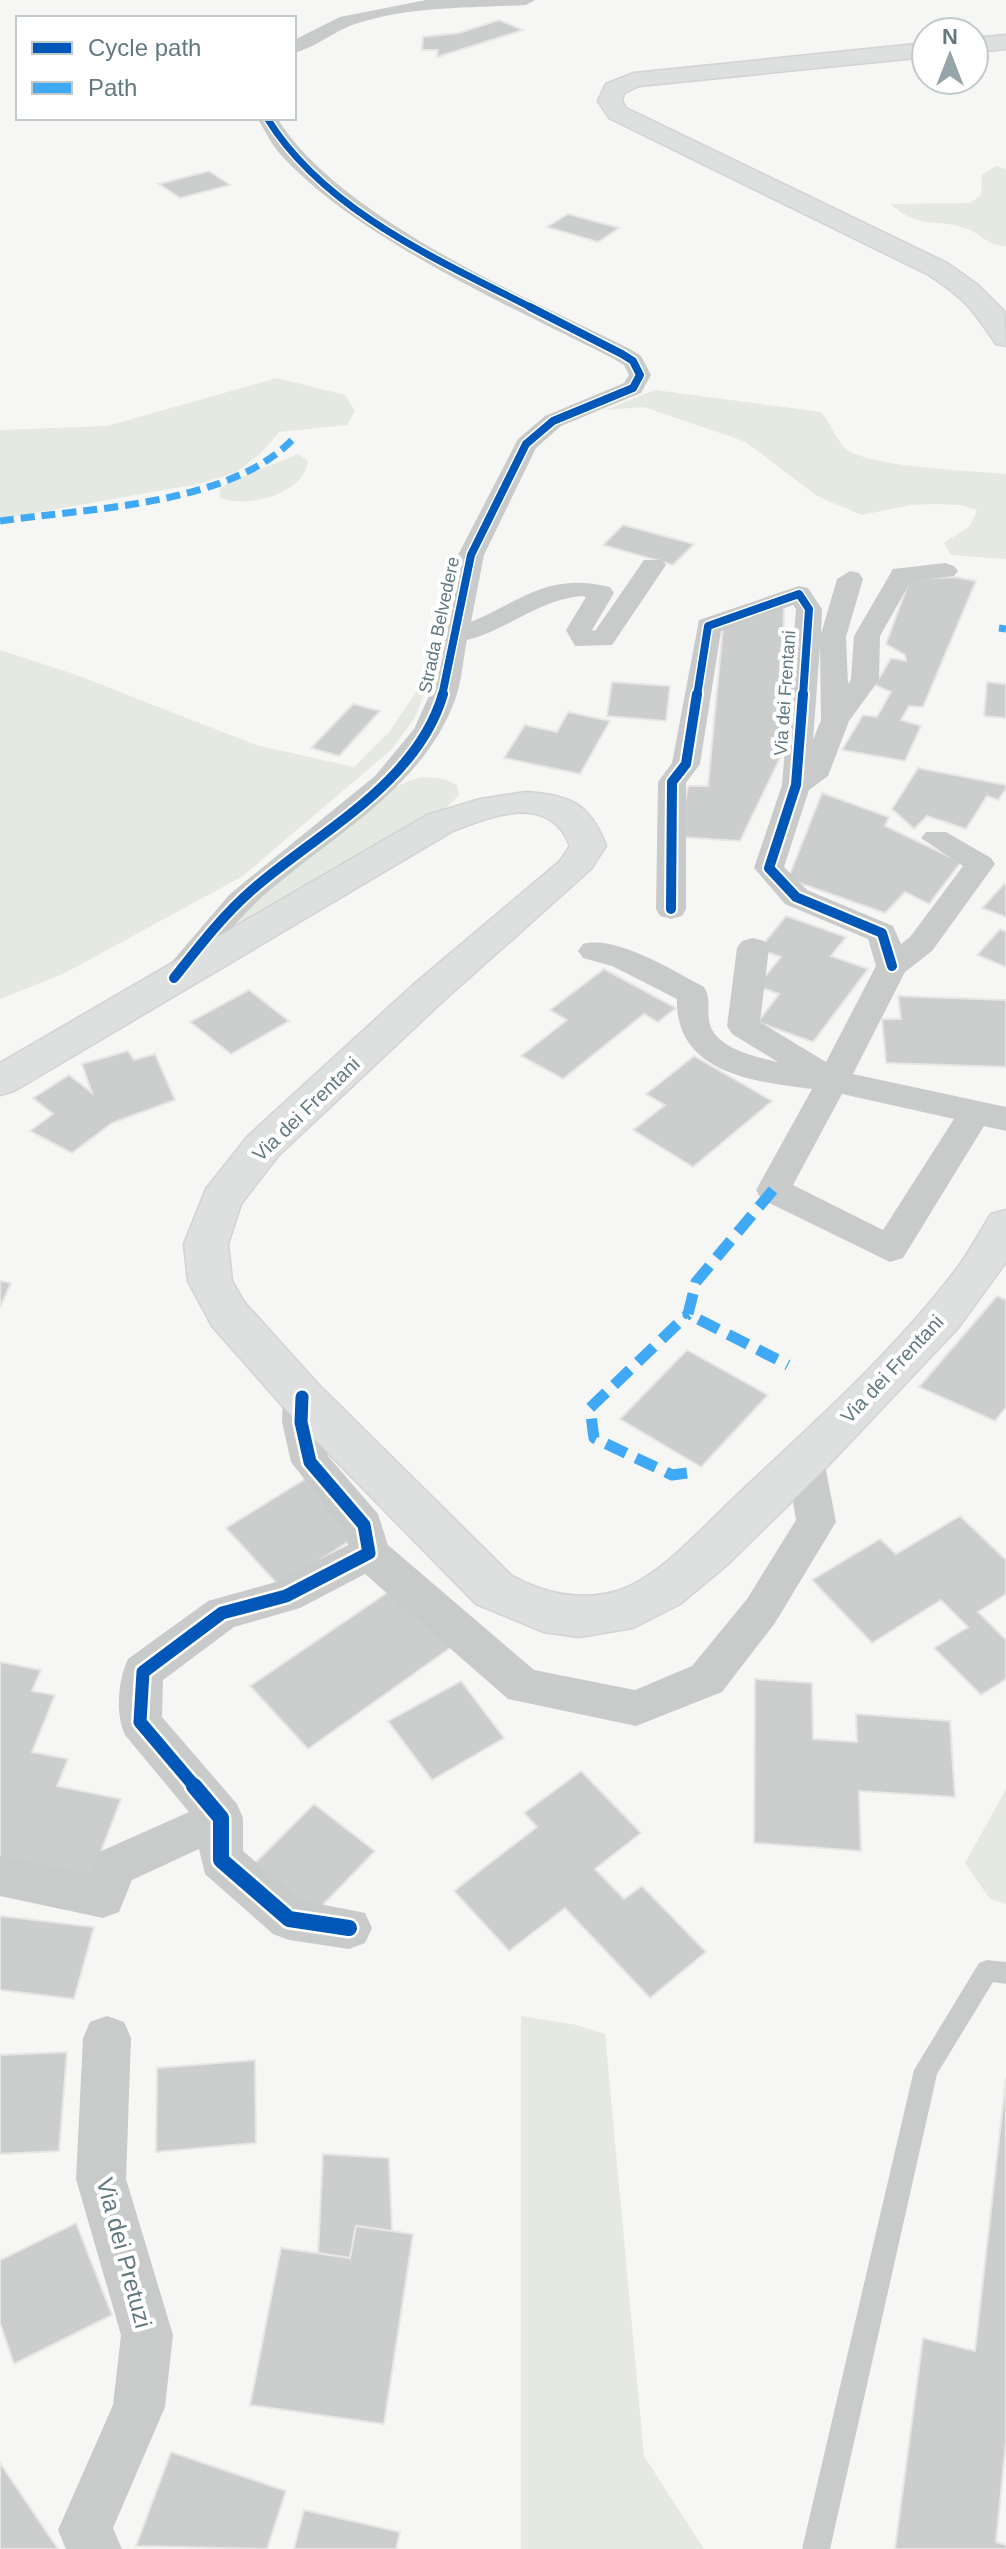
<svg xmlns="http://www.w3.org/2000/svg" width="1006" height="2549" font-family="Helvetica,sans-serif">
<rect width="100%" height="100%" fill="#f6f6f5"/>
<g fill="#e6e8e2">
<path d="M996,166L1006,169V246C987,246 982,234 967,229C935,217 922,231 890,204L971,203L981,195L982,175Z"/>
<path d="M277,378L345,395L355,411L347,425L279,432L261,453L235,473L198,484L0,519V430L107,426Z"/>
<path d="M655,390L821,412C831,423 835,438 845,448C864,467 975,471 1006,474V559L951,555L944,543L970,526L977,510L960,505L936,504L911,505L862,515L817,496L746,442L644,407L605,410Z"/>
<path d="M298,454L308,461C304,494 247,509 220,498V489L229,482Z"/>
<path d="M0,650L74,674L256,745L354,767L389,732L425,679V693L414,719L392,749L243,876L65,973L0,999Z"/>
<path d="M423,777L444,779L457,785L459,795L448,806L245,928L232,920C273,884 374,785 423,777Z"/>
<path d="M1006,1789V1904L990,1899L965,1863Z"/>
<path d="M521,2016L577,2025L605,2034L644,2456L704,2549H521Z"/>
</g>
<g fill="#cccece" stroke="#e6e6e5" stroke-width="2">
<path d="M499,20L523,30L437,57L438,50H422L423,37L459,33Z"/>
<path d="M209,171L230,185L180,198L159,184Z"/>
<path d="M568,214L619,228L598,242L547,227Z"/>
<path d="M623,525L694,544L673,565L603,545Z"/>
<path d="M955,577L976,581L923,707L909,706L901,720L921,726L905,761L842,750L863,715L877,717L891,692L875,685L891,658L906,661L905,655L886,644L910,579Z"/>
<path d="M784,606L781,756L740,841L679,837L688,786H708L723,627Z"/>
<path d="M612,682L670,686L666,721L607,716Z"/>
<path d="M987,682L1006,684V718L984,716Z"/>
<path d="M353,704L380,711L339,756L311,748Z"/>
<path d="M568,712L610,721L580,774L504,758L525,725L557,732Z"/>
<path d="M918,768L1006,785V789L998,800L987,796L966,829L927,816L914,829L892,809Z"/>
<path d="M822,793L889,817L885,826L961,862L929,904L905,892L885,913L788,879Z"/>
<path d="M1004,884L1006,885V917L982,908Z"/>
<path d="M786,916L846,937L831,956L868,969L813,1042L758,1022L779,994L757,986L781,957L759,949Z"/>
<path d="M1000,929L1006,932V967L977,955Z"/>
<path d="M604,969L676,1008L658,1022L644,1014L563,1079L521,1056L567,1020L550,1010Z"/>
<path d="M249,990L289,1021L231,1054L190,1022Z"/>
<path d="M898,996L1006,1000V1067L886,1063L882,1019H901Z"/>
<path d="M128,1051L134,1060L155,1054L175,1100L112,1123L72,1153L30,1131L53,1114L33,1098L69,1075L92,1093L82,1064Z"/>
<path d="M694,1056L772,1101L693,1167L633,1130L665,1105L646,1094Z"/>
<path d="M0,1281L11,1283L0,1307Z"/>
<path d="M997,1296L1006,1300V1407L995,1421L919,1387Z"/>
<path d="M687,1350L768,1395L701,1467L620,1419Z"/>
<path d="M305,1479L359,1535L279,1586L226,1528Z"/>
<path d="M960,1516L1006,1560V1594L978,1612L1006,1640V1679L981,1695L934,1648L968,1627L941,1600L872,1643L812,1580L880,1539L896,1554Z"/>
<path d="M394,1588L453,1646L308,1749L250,1686Z"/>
<path d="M0,1662L41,1670L32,1691L55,1695L32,1752L68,1759L57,1786L121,1799L88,1885L0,1867Z"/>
<path d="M755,1679L812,1683L813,1739L857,1742L856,1714L950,1721L955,1797L859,1791L861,1851L754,1843Z"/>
<path d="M461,1681L504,1738L432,1780L388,1721Z"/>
<path d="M581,1771L641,1833L595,1869L624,1899L642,1886L706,1952L650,1998L565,1908L509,1951L454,1891L537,1827L524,1813Z"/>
<path d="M314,1804L375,1851L314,1914L252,1866Z"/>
<path d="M0,1916L94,1927L74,1999L0,1990Z"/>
<path d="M67,2052L59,2151L0,2154V2055Z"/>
<path d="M255,2060L256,2143L156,2152L157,2068Z"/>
<path d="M1006,2078V2442L996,2542L1006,2545V2549H895L923,2338L975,2351Z"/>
<path d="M323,2154L389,2158L392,2231L356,2226L350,2258L318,2253Z"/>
<path d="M76,2223L112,2315L14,2364L0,2323V2260Z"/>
<path d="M356,2226L413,2234L384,2424L250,2405L281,2248L350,2258Z"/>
<path d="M171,2452L286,2491L267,2549L136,2546Z"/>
<path d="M0,2463L58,2549H0Z"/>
<path d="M304,2510L400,2532L396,2549H294Z"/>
</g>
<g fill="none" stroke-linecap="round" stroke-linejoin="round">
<g stroke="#d2d3d3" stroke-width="3">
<g id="secondary">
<path d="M1006,35V49L974,52V38Z"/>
<path d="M926,43V57L639,86L624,93L622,101L626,108L947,263L978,285L1004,311L1006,346L996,344C972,308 966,300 929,275L609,118L598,101L606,84L634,73Z"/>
<path d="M526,792C570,795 590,803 606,846L591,869L441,1003L278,1156L241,1204L228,1244L232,1281L244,1302L318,1384L512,1576C543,1593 581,1602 617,1591C658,1579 704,1526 735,1497C811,1425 892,1354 955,1271C969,1253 979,1233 991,1214L1006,1210V1262L958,1328L824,1470L728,1564L680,1604L633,1628L579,1637L544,1632L476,1604L286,1410L212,1326L188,1281L184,1244L206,1189L248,1136L413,985L560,861L570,846C550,793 494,815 453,831L14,1091L0,1095V1063L427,815L480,799Z"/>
</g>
</g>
<path fill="#c9cbcb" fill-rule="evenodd" d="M987,1960L1006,1962V1984L993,1982L937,2074L830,2549H802L914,2070L979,1963Z"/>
<g fill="#c9cbcb" fill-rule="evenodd">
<path d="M426,0H535L526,5C469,8 409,6 355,24C334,31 315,48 294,53V40L340,17Z"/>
<path d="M257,118H277C338,217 525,297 630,349L641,356L651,375L641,393L561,426L536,448L484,555L471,622C524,599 549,572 610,587L614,593L592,630L595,631L644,560H662L666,565L612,645L575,646L566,630L586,597L582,596C540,599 507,630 467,640C463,659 462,681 455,700C422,790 329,837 261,898C233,924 209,955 185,985L174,988L163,985L158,978L230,894L375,776L414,729L428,698L458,555L518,439L545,416L624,383L629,375L624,365L614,359C512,307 357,239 280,154C271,144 265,130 257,118Z"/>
<path d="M945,563L954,566L958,571L954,576L911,581L880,636L879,680L849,721L828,776L809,790L784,867L807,890L893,926L901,944L910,937L963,866L921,838L926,832H946L991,858L995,864L932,951L905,972L853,1074L1006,1107V1131L984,1126L903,1258L890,1262L761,1199L756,1190L812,1089C754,1082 675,1073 677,999L612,966L583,958L578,951L583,944C617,935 673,971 704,987C712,999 706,1012 710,1025C718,1049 756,1057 778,1062L732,1034L727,1026L737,948L742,941L753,938L764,941L769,948L760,1022L826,1062L876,966L868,939L785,904L754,868L782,785L796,609L793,605L721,631L700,764L686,783V909L682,916L671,919L660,916L656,909L658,782L672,763L699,620L799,586L808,588L822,609L821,634L837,579L850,571L859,573L863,579L846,637L848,684L851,679L854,636L893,569ZM820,646L821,720L813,740ZM842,1094L954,1119L883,1230L793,1185Z"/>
<path d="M302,1383L315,1387L321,1397L320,1422L328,1456L378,1514L388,1545L534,1670L635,1690L692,1666L747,1599L796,1520L786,1460L791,1449L805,1445L819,1449L824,1460L836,1522L775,1623L722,1692L636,1726L508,1699L365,1574L300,1608L234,1627L163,1680L162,1717L237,1804L243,1818V1851L300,1900L365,1913L372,1928L365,1943L349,1949L289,1940L273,1934L205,1874L199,1849L132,1880L119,1912L103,1918L0,1896V1856L90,1874L99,1852L189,1812L125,1735C115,1714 118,1680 128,1659L208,1601L276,1582L348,1545L345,1531L291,1462L282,1422L283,1397L289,1387Z"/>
<path d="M107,2016L124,2022L131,2038L126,2179L173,2335L165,2407L113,2528L122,2549H66L58,2530L113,2405L121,2335L76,2179L83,2038L90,2022Z"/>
</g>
<use href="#secondary" fill="#dedfdf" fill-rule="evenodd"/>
<g stroke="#3fa9f5" stroke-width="7" stroke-dasharray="14 7" stroke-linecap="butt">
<path d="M0,521C88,508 230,506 294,438"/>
<path d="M999,628L1006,629"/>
</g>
<g stroke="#3fa9f5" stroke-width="11" stroke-dasharray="22 11" stroke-linecap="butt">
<path d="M773,1190L696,1282L688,1314L788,1365"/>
<path d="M687,1473L672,1475L594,1438L590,1408L688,1314"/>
</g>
<g stroke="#fff" stroke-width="10">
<path id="cycleway-far4" d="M267,118C324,211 440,261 534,309"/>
</g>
<g stroke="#fff" stroke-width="11">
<g id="cycleway-far3">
<path d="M442,696L471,555L526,444L553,421L633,388L640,375L633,361L622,354L530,307"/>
<path d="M697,696L708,626L799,594L809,609L803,696"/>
</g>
</g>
<g stroke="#fff" stroke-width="14">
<g id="cycleway-far2">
<path d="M803,694L796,785L769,868L796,897L882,933L892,966"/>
<path d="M671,909L672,782L686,764L697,694"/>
<path d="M174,978C198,948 222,916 252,890C317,833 417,784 443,694"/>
</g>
</g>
<g stroke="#fff" stroke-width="18">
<path id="cycleway-far1" d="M196,1788L140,1722L143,1672L222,1613L286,1596L369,1553L364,1525L310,1462L301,1422L302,1397"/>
</g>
<g stroke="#fff" stroke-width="21">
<path id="cycleway" d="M194,1786L221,1818V1860L289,1919L349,1928"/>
</g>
<use href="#cycleway-far4" stroke="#0057b8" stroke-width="7"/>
<use href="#cycleway-far3" stroke="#0057b8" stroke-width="8"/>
<use href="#cycleway-far2" stroke="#0057b8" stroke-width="10"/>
<use href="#cycleway-far1" stroke="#0057b8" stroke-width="13"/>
<use href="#cycleway" stroke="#0057b8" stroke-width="16"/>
</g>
<g text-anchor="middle" stroke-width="8" stroke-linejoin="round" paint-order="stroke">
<g font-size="18" fill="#627980" stroke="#fff">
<text transform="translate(439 625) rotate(-78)" y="6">Strada Belvedere</text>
<text transform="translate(785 693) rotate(-86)" y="6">Via dei Frentani</text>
</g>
<g font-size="20" fill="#627980" stroke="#fff">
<text transform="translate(306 1109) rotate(-44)" y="7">Via dei Frentani</text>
<text transform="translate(892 1369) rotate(-47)" y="7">Via dei Frentani</text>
</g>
<g font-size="24" fill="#627980" stroke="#fff">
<text transform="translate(124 2253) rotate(75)" y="8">Via dei Pretuzi</text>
</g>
</g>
<rect x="16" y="16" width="280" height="104" fill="#ffffff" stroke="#c0c9cc" stroke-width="2"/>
<rect x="32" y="42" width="40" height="12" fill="#0057b8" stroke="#c0c9cc" stroke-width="2"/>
<text x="88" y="56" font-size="24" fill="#627980">Cycle path</text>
<rect x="32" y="82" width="40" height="12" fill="#3fa9f5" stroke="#c0c9cc" stroke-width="2"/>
<text x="88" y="96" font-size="24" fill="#627980">Path</text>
<g transform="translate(950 56)"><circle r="38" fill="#ffffff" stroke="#c0c9cc" stroke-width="2"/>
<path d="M0-6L14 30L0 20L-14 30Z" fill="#96a5a9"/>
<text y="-12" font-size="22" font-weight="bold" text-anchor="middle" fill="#627980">N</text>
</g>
</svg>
